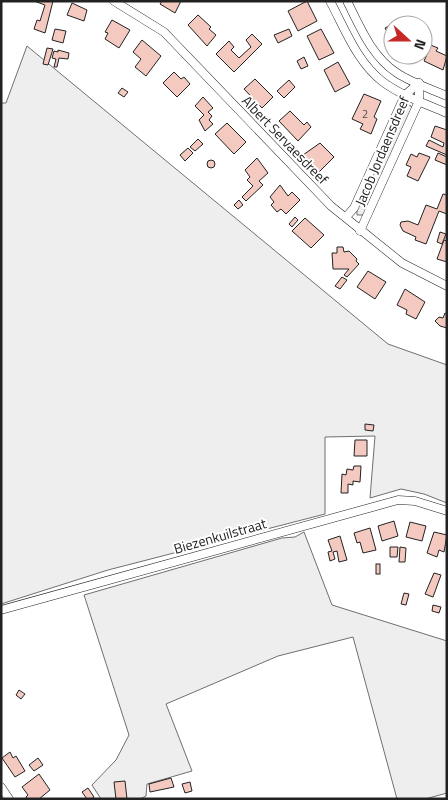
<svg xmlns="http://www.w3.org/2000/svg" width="448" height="800" font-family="'Titillium Web',sans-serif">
<rect width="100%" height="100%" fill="#fff"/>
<g fill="#eee" stroke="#6f6f6f">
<path d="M27,46L388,344L447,365V503L424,494L401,489L370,498L375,436L325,437V514L108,570L1,604V103H6Z"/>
<path d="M407,104L411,106L412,109L364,215H357V210L403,106Z"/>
<path d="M304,532L332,605L447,641V793L425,799H397L353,637L278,656L166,704L192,771L147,784L146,796L140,799H101L92,785L116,760L129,735L84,595L282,538L295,537Z"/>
</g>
<g fill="#f3c9c0" stroke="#222">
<path d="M53,1L45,33L34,29L37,20L40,21L45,5L34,1Z"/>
<path d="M162,1H181L175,13L160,4Z"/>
<path d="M307,1L317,21L298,31L288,11Z"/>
<path d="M72,3L87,10L84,21L67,15Z"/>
<path d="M198,15L211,27L209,29L216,35L207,46L188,25Z"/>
<path d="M112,20L130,30L119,48L105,39L108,33L105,32Z"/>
<path d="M395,23L393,31L388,33L385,28Z"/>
<path d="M55,29L66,31L63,43L52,40Z"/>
<path d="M289,29L292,36L278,43L274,35Z"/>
<path d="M321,29L334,53L319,60L307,36Z"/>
<path d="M252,34L262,44L234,72L216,54L229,41L234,47L231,50L239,58L251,47L246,40Z"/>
<path d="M424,34L431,37L428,44L438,48L436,51L447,56L443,70L424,61L429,50L423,47Z"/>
<path d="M142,40L161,56L146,76L135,67L141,59L133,52Z"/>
<path d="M47,48L53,49L48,65L43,64Z"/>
<path d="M58,50L69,53L68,59L59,58L57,67H54L56,59L52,58L54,51L58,52Z"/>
<path d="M304,57L308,66L301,69L297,61Z"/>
<path d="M338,62L350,84L335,92L324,70Z"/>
<path d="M174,72L181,79L184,77L190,84L177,97L163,83Z"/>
<path d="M255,79L273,97L262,108L244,89Z"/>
<path d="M289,80L295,87L284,98L277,91Z"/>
<path d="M122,88L128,92L124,97L118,93Z"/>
<path d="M364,94L381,101L374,117L377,119L371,134L360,129L363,124L352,119Z"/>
<path d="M203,97L213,108L208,112L212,116L209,120L213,124L205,131L199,120L204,115L195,106Z"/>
<path d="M290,111L304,125L307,122L311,127L298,141L279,121Z"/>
<path d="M227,123L246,142L234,154L215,134Z"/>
<path d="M435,126L447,130V155L426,146L429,140L443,147L444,143L431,137Z"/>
<path d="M198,139L203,144L195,151L190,147Z"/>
<path d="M320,143L334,157L319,172L303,155Z"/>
<path d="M188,148L193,153L185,161L180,155Z"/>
<path d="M419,153L430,157L418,181L407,176L411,167L406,165L411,154L417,157Z"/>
<path d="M438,153L447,157V165L435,160Z"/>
<path d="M257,158L268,173L259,181L263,185L246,201L242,197L253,186L247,180L250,177L245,170Z"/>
<circle cx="211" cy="164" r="4"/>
<path d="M280,185L288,196L292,192L300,200L286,214L281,209L277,212L271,205L274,202L270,197Z"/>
<path d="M443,194L447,195V214L439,211L426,244L415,240L416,237L403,231L400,225L401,222L408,221L418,225L426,205L437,209Z"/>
<path d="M239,200L243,205L238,209L234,205Z"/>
<path d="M295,217L298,220L292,227L289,224Z"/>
<path d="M305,218L324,235L311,248L292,231Z"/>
<path d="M440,232L446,234L442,244L437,242Z"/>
<path d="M444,240L447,241V262L437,259Z"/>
<path d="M337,247H343L344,252L349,251L357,259L356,261L359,264L347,277L344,275L349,269H333L332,253H337Z"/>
<path d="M368,271L386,282L375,299L357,287Z"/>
<path d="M342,277L347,280L340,289L335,286Z"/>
<path d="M405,289L425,302L416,319L406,314L407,310L397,305Z"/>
<path d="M445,313L447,314V328L440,326L435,321L439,317L443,318Z"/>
<path d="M365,424L374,425L373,431L365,430Z"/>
<path d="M355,440H367V456H354Z"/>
<path d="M354,466H361L360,482L353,481V485L348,484V493H341L342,474L346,475L347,469L353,470Z"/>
<path d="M394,521L398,536L382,541L378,526Z"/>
<path d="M410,522L426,526L422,541L406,537Z"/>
<path d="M370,528L376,550L363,553L360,542L357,543L354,533Z"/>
<path d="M434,532L447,535L444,552L439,550L437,557L427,553Z"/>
<path d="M340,536L347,560L339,562L337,551L333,552L335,559L330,561L328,552L332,551L328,540Z"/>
<path d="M390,547H398L397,557H390Z"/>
<path d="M400,547L406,548L405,562H399Z"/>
<rect x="376" y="564" width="4" height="10"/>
<path d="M434,573L441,575L433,597L425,594Z"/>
<path d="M404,593L409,594L406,605L401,604Z"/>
<path d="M433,605L441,607L439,613L432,611Z"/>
<path d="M19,690L25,694L21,699L16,695Z"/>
<path d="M10,752L13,758L16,756L25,771L15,777L2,758Z"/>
<path d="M38,758L43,765L34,771L29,765Z"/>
<path d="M39,774L50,790L39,799H27L26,797L28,795L22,787Z"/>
<path d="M171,778L174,787L150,792L149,784Z"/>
<path d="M125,781L127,799H116L114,782Z"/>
<path d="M190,782L192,791L185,793L182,784Z"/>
<path d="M88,788L94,797L91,799H87L82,792Z"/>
</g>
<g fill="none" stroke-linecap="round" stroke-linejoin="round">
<g stroke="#222" stroke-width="9">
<g id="street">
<path d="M114,1L164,32L331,206L402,263L447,286"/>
<path d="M330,1C345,29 357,62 383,82C402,96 426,104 447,113"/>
<path d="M347,1C360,27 372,57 397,73C412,83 431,89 447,96"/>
<path d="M346,217L354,208L405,95L419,83"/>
<path d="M360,231L419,101V83"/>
<path d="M1,610L398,500L415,501L447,511"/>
<path d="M1,787L9,799"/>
</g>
</g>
<use href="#street" stroke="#fff" stroke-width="8"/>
</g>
<g text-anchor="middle" stroke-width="4" stroke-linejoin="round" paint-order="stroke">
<g font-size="11" fill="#564c4a">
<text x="365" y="118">2</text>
</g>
<g font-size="14" fill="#222" stroke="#fff">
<text transform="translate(285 140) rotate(46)" y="5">Albert Servaesdreef</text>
<text transform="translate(382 151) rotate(-67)" y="5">Jacob Jordaensdreef</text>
<text transform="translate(220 536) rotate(-16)" y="5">Biezenkuilstraat</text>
</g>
</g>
<rect width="448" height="800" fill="none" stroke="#222222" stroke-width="5"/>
<g transform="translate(408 40) rotate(111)"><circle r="24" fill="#ffffff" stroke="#a7a7a7"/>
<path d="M0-4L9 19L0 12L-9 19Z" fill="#c62828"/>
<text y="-8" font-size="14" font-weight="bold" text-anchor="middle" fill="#222222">N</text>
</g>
</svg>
